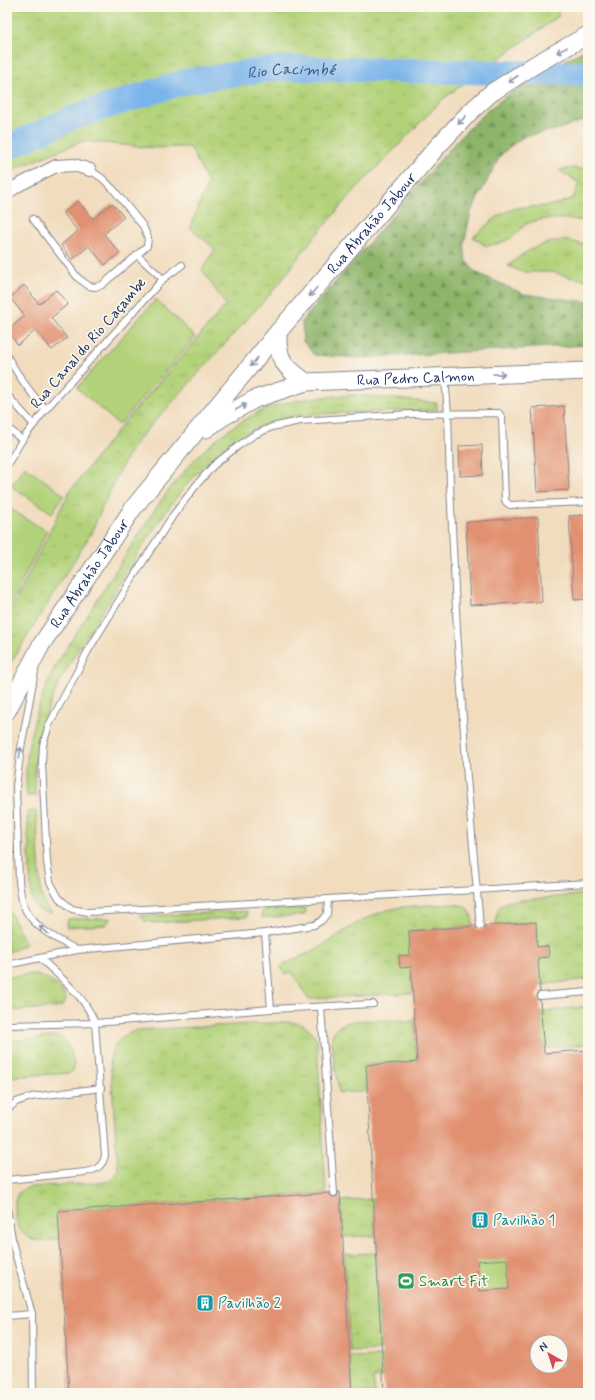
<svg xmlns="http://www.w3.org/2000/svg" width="595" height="1400" font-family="Mynerve,sans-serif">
<defs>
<pattern id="grass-tufts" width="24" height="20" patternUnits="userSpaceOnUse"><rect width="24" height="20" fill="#b2d279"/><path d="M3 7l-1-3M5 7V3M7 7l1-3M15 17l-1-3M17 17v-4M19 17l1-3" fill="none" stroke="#98b56b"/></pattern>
<pattern id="forest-firs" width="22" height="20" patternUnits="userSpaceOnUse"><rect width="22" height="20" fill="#8db469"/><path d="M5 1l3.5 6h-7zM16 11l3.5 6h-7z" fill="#72935a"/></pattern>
</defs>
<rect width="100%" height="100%" fill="#fbf7ec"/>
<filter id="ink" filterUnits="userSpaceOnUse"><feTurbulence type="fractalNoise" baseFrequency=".025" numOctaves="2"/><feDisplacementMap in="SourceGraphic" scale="8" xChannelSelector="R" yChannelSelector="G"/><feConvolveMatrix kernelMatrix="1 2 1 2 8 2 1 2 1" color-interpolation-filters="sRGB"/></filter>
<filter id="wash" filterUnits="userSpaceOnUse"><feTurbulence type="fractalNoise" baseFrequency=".012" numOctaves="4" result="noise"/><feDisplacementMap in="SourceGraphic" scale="16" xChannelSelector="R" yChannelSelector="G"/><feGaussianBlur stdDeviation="0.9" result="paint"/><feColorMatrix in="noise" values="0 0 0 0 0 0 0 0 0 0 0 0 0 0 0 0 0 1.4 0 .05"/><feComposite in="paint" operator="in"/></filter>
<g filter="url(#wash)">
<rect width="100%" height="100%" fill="#f1dcbd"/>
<g fill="url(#grass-tufts)" stroke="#66806c">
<path d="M7,7H556L559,16L444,98L357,188L306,247L280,283L137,441L120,469L90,535L7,669V618L69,492L117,431L226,305L202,270L215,249L190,228L208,183L190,147L153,148L83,141L7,172Z"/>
<path d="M575,168L588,170V221C570,219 542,216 526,224C522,227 519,232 515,235C507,242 496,244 486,246L473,237C484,228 496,215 510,210C521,205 533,208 544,206C554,205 564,202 573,198L579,183L559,170Z"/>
<path d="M564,240L588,245V280L568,277L553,272H522L508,266C526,250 540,243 564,240Z"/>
<path d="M356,395L437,403V410C408,411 378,412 349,413C322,414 294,413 268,423C248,431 226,444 210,460C167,501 139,553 108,603C83,643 54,682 42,728C35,751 34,773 35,796H27C22,749 36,707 56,665C78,631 99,596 121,562C159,502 199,435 269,408C297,398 326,396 356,395Z"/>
<path d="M27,811H36L41,894L46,907L52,913C38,913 34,907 31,894Z"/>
<path d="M588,894V979L539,985L538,958L549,957L548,946L537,947L536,922L496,925C496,913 497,903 511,901Z"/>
<path d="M454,904C470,905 472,912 473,926L409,931L410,955L399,956L400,967H411L413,993L308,999L292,972L285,974L281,967C292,959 304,955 316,949C337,937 355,922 378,913C400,904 430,906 454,904Z"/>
<path d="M7,906L26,944L7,953Z"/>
<path d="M305,908V915L262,918V910Z"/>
<path d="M247,911V917L154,923L145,921L140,916Z"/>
<path d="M111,918L106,925L66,927L68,919Z"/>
<path d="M32,974C46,977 64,986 66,1001L62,1006L56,1008L7,1011V977Z"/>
<path d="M588,1006V1044L543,1049L541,1012Z"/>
<path d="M379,1020L414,1021L417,1062L366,1065L367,1091L339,1093L332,1045C330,1017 359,1021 379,1020Z"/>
<path d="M289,1022C304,1023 309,1027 317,1039L326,1193L58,1211L60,1239C49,1240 35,1243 26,1236C16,1230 12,1205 17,1195C20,1190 24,1189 30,1187L107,1182C115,1179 116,1175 118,1168L110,1058C114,1042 121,1037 136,1030Z"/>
<path d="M54,1036C58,1036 60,1036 63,1039C69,1044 77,1064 73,1071L69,1073L7,1077V1042Z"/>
<path d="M373,1199L375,1236L343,1237L341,1201Z"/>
<path d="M376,1253L381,1350L350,1351L344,1254Z"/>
<path d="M382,1356L383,1377L373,1378L375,1393H352L350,1357Z"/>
</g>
<path fill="url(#forest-firs)" stroke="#547264" d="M588,48V119L556,130L525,136L512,145L500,156L471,212L464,244L466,260L475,272L524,294L588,302V345L361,358L314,355L303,341L302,321L460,137L490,108L531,79Z"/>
<g fill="#b2d279" stroke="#66806c">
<path d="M156,299L195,337L119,425L77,388Z"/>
<path d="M25,466L64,495L52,513L11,486Z"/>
<path d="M7,507L47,531L7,611Z"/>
<path d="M500,1252L515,1266L516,1283L502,1297L486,1298L471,1285L470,1268L483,1253Z"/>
</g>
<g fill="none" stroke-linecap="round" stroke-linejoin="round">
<path stroke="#79b4eb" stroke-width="25" id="s1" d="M7,148L74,117L187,81L279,68L588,74"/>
</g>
<g id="blocks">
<g fill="#e19171" fill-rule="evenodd">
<path d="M78,201L93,219L112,203L124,217L104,234L120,253L105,265L89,246L72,260L61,245L78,231L63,213Z"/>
<path d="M24,285L39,304L56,290L68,304L51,318L67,338L52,350L36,330L18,345L7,331L25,316L10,298Z"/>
<path d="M564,406L569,490L537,492L532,408Z"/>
<path d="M482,445L483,475L460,476L459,446Z"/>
<path d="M588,515V599L574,600L569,516Z"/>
<path d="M538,517L542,602L470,605L466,522Z"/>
<path d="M536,922L537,947L548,946L549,957L538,958L540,992L537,993L536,996L537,999L540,1000L544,1053L588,1050V1393H384L366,1065L417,1062L411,967L400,968L399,956L410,955L409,931L476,926L477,929L480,930L483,929L484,926ZM507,1259L509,1289L479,1291L477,1261ZM537,1342H561V1366H537Z"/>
<path d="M338,1192H340L352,1393H69L58,1211L329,1193L331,1196L334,1197L337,1196Z"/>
</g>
</g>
</g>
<g filter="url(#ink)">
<use href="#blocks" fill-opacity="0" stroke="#86868e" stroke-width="1"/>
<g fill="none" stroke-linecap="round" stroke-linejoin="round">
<g stroke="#86868e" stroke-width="8">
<g id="lane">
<path d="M90,170L102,178L113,189L143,226L148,238L147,246L137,255L163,279"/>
<path d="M33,219L78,278L89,286L95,287L102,285L137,255"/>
<path d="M7,356C18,375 30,394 46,409"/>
<path d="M445,377L448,414L450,485L457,630L467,778L480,926"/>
<path d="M7,395L34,425"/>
<path d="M7,427L22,440"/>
<path d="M7,465L22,440L46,409L163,279L182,265"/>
<path d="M588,502L510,505L506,502L505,500L502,418L499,413L410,414L300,421L272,427L254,435L238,446L214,465L198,483L174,514L135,574L88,651L49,725L43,745L42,764L44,802L47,862L50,882L59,898L72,909L88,912L328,899L588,883"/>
<path d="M35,671L21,748L16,787L19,881C20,890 21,902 26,911C37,930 59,940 77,950"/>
<path d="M265,933L271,1009"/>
<path d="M7,965L77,950L265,933L314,925L321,921L327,914L328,899"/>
<path d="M540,996L588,992"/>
<path d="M321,1007L334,1193"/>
<path d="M7,1025L95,1023L271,1009L373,1004"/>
<path d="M7,1110L16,1102L31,1097L101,1088"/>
<path d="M7,1180L85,1172C96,1170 102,1167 105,1156L95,1023C85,996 60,977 40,958"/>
<path d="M7,1208L13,1245L32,1314L33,1393"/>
<path d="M7,1316L32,1314"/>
</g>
</g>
<g stroke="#86868e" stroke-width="14">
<path id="street" d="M7,193L17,186L56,166L74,165L90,170"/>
</g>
<g stroke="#86868e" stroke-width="19">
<g id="secondary">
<path d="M278,332C277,361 284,366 306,382"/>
<path id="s2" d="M206,429L223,417L255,399L306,382L588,371"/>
<path id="s3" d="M7,711L41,645L134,507L278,332L437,147L469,113L491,93L536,64L588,35"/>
</g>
</g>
<use href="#lane" stroke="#fff" stroke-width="6"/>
<use href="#street" stroke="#fff" stroke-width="12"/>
<use href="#secondary" stroke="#fff" stroke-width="17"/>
</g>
<defs><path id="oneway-shaft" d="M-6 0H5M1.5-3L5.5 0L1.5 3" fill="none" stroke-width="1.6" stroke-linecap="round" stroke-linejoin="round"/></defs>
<g stroke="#8d97ae">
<use href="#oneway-shaft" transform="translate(562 50) rotate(151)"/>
<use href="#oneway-shaft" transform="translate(513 79) rotate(147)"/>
<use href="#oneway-shaft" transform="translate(462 120) rotate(133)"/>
<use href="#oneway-shaft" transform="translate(313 292) rotate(131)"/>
<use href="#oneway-shaft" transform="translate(254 362) rotate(129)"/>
<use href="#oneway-shaft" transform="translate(499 374) rotate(-2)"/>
<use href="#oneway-shaft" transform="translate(241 407) rotate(-29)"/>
<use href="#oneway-shaft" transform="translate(20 753) rotate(-82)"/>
<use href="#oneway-shaft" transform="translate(44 930) rotate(-141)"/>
</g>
</g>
<defs>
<g id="building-square" transform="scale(0.9)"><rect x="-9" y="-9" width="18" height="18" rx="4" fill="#0f9aa8" stroke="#fbf7ec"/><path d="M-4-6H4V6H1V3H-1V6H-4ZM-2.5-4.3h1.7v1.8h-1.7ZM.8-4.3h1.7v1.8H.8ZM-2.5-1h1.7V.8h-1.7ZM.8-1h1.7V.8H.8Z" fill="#fff"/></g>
<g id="stadium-square" transform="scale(0.9)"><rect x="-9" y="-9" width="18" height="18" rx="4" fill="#2e9e5b" stroke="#fbf7ec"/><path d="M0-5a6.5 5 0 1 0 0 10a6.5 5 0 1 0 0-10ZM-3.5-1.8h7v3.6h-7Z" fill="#fff"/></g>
</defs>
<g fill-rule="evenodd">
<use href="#building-square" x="480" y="1220"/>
<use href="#stadium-square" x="406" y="1281"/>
<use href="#building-square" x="205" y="1303"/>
</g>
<g text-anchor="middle" stroke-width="3.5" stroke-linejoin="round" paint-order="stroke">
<g font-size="15" fill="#1b2f5e" stroke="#fbf7ec">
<text dy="5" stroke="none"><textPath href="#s3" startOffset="611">Rua Abrahão Jabour</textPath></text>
<text transform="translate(88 343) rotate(-49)" y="5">Rua Canal do Rio Caçambe</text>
<text dy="5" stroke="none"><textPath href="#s2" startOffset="221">Rua Pedro Calmon</textPath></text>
<text dy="5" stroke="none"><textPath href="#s3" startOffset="161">Rua Abrahão Jabour</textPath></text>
</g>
<g font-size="15" fill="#0d838f" stroke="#fbf7ec" text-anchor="start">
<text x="493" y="1225">Pavilhão 1</text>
<text x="218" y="1308">Pavilhão 2</text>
</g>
<g font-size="15" fill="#27864d" stroke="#fbf7ec" text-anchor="start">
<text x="419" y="1286">Smart Fit</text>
</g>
<g font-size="16" font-style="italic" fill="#375788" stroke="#fbf7ec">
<text dy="6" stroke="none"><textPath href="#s1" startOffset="297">Rio Cacimbé</textPath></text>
</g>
</g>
<rect width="595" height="1400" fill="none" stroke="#fbf7ec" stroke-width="24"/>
<g transform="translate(549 1354) rotate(321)"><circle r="19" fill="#fbf7ec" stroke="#a1a7b3"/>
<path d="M0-3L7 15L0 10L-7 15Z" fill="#d1495b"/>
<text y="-6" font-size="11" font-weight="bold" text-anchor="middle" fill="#1b2f5e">N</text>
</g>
</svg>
